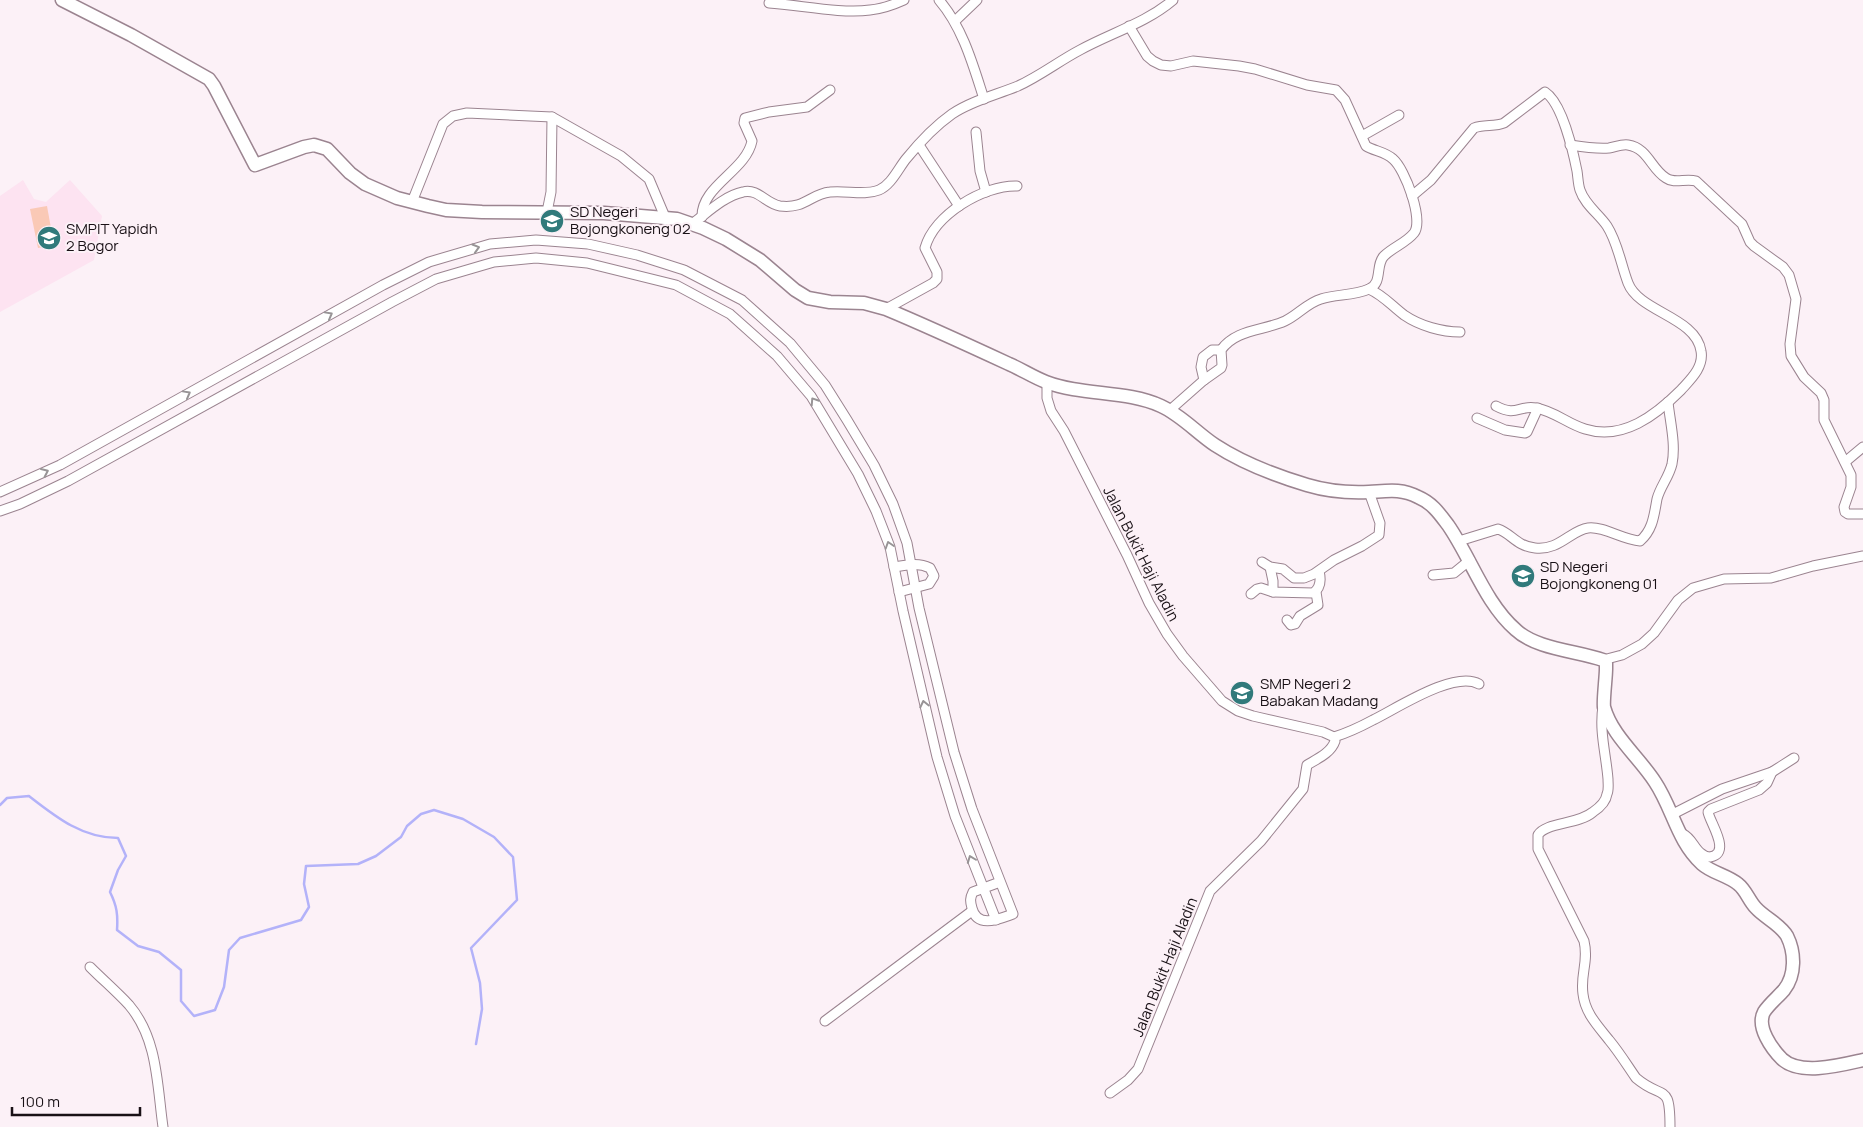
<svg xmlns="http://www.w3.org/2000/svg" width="1863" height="1127" font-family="Manrope,sans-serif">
<rect width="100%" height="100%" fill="#fcf1f7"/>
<path fill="#fde3f1" d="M23,180L34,199L46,202L70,180L102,216L94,260L0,312V196Z"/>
<path fill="#fac9b6" d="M47,206L54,245L38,248L30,209Z"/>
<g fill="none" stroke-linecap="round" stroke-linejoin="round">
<path stroke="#b3b2f9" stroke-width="2.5" d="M0,805L7,798L29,796C56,817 82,838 118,838L126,856L118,870L110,892C117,906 118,915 117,930L138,946L159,952L181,970V1001L194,1016L215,1010L224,987L229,950L240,938L301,920L309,907L304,884L306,866L358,864L376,856L401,837L407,826L421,814L434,810L463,819L494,837L513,857L517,900L471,948L480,983L482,1009L476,1044"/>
<g stroke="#9b8490" stroke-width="11">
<g id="street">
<path d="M939,0C963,28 973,65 984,99"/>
<path d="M769,3C800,5 841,14 870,10C882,9 893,5 904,0"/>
<path d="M955,21L977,0"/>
<path d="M1129,26L1147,56L1153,61L1161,65L1171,66L1193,61L1239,66L1255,69L1307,85L1336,90L1345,100L1366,146C1374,151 1386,152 1393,159C1405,169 1424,220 1414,233C1406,243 1393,247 1384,256C1375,265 1383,283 1369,289C1353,296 1336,294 1321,299C1307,303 1298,315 1285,321C1263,331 1236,329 1221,350L1222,365L1221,368L1204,380L1170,410"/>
<path d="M976,132L980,171L986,192"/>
<path d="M1362,136L1399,115"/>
<path d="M919,145L959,206"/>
<path d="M1570,145C1583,147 1595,149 1609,148C1615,147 1622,144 1628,145C1648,148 1651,169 1666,178C1674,184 1686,178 1696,181L1742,224L1750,242L1754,246L1783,267L1789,275L1796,299L1790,344L1791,356L1804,377L1821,393L1824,400V420L1851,475V487L1844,507L1845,512L1848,514H1863"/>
<path d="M1412,196L1431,180L1474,128C1484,124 1495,127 1504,123L1545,92C1562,103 1573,151 1577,171C1578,177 1578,184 1580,190C1585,205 1599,214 1607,226C1618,243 1621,265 1628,283C1639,312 1696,317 1701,351C1704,367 1691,379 1681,390C1656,415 1623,441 1585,429C1568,424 1554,411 1536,408C1518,405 1517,417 1496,406"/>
<path d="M412,202L443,124L453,116L467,113L552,117L621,156L649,179L665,217"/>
<path d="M547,212L551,192L552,117"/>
<path d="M702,217C701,186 746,171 752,141L744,123L745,118L769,112L807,107L830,90"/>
<path d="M692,224C707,213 724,196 743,192C758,188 766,204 780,206C806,209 810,194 830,192C846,190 864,196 879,190C891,185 898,169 906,159C919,143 935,126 952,114C971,101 996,95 1018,86C1040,76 1059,61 1080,50C1111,33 1146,23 1173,0"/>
<path d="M1369,289C1383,295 1392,306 1404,315C1420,326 1442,332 1460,332"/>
<path d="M886,309L933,283L937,279V272L925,248C934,215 983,185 1017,186"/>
<path d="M1204,380L1201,367L1203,357L1212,350H1221"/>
<path d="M1047,382V398L1051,411L1064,431L1127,555L1149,603L1167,634L1183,656L1222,701L1238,711L1253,716L1323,732L1334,737L1335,741C1331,753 1317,759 1307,765L1303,789L1261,841L1210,891L1138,1069L1128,1080L1110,1093"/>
<path d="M1477,418L1505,430L1525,433L1527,432L1538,408"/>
<path d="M1845,462L1863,447"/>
<path d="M0,492L60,465L383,285L429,262L490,244L536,240L588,244L637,255L684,270L742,300L790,343L825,385L847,420L874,465L893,504L907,543L919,608L954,752L972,809L1013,914C999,919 977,929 972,908C970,901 970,898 973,892L1000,882"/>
<path d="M0,511L20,504L68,481L392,302L436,279L494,262L536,258L587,263L676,285L730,314L777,356L811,396L858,474L876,511L890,547L903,611L937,757L955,816L996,920"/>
<path d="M1459,541L1498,529C1511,533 1516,546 1535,548C1559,551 1571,530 1588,528C1604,526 1623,540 1640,541C1653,530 1654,515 1657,499C1660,487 1669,477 1672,464C1676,444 1670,422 1668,402"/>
<path d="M1262,562L1270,567L1283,569L1294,578H1304L1314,574L1334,560L1362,546L1379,535L1380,523L1369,492"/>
<path d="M894,567C907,565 918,562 930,568L934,576L929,584L899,592"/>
<path d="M1270,567L1273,581V592"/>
<path d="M1433,575L1454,573L1470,560"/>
<path d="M1251,594L1257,589L1261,588L1273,592L1313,593C1321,588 1321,579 1319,571"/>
<path d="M1287,620L1291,625L1295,624L1300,616L1318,605L1316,592"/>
<path d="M1603,660L1622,655L1642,644L1654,633L1678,600L1693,588L1724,579L1771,578L1813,566L1863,556"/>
<path d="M1603,706C1599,731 1606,754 1608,779C1608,784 1609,790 1607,794C1606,801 1599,808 1593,812C1578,825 1546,822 1538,835V849L1584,941C1589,962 1580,974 1583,994C1585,1013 1598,1026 1609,1040C1619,1052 1627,1065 1636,1078C1663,1101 1670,1081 1670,1127"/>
<path d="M1334,737C1347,733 1360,727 1373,720C1396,709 1454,670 1479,684"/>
<path d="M1671,815L1722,789L1772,772L1794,758"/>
<path d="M1683,834C1692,838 1694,849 1702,854C1704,856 1707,857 1710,857C1732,853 1710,823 1708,812L1711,809L1759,790L1767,783L1772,772"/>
<path d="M90,967C103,980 117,992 129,1005C158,1039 157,1085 163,1127"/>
<path d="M825,1021L972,911"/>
</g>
</g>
<g stroke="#9b8490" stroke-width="15">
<path id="secondary" d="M62,0L131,35L209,79L214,86L255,165L304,147L314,145L327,149L350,173L365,184L397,198L428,206L446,210L482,212L604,213L677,219L703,228L726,239L760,260L795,290L808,298L830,302L864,303L886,309C927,326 968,345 1009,364C1021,369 1033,377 1046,382C1083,396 1126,390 1161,406C1181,415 1197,433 1215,445C1241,462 1277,476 1307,485C1327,491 1349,493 1369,492C1387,491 1401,488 1418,497C1432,503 1439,513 1448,525C1471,558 1485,603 1516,630C1536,649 1577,651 1603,660L1606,663V669C1606,677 1603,701 1604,707C1612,736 1639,757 1655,782C1673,809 1677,841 1702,864C1712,873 1727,875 1738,884C1746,890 1749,901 1756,908C1765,918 1780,924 1787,936C1795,952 1796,975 1784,990C1778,997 1769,1004 1764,1012C1756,1027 1772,1049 1782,1059C1800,1076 1841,1065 1863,1060"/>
</g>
<use href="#street" stroke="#fff" stroke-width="9"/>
<use href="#secondary" stroke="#fff" stroke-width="12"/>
</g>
<defs><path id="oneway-chevron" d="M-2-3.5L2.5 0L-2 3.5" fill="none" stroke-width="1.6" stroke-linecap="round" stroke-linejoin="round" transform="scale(1.25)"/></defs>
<g stroke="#989496">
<use href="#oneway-chevron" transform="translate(476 248) rotate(-17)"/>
<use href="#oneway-chevron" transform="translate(329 315) rotate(-29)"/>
<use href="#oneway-chevron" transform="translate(187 394) rotate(-29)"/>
<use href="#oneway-chevron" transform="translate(814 401) rotate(-123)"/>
<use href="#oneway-chevron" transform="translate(45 472) rotate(-25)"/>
<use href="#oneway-chevron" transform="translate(889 545) rotate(-108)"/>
<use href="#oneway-chevron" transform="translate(924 704) rotate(-103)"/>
<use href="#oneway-chevron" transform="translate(971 859) rotate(-111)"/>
</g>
<defs>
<g id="school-disc" transform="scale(1.25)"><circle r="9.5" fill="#317a7b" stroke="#fcf1f7"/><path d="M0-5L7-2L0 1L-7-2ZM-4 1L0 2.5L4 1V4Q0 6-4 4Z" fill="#fff"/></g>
</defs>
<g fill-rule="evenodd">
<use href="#school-disc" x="552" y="221"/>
<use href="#school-disc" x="49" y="238"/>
<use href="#school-disc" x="1523" y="576"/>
<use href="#school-disc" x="1242" y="693"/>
</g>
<g text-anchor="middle" stroke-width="4" stroke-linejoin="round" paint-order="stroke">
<g font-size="15" fill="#191116" stroke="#fcf1f7" text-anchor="start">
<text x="570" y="217">SD Negeri<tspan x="570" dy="17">Bojongkoneng 02</tspan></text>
<text x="66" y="234">SMPIT Yapidh<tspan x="66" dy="17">2 Bogor</tspan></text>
<text x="1540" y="572">SD Negeri<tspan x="1540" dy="17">Bojongkoneng 01</tspan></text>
<text x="1260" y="689">SMP Negeri 2<tspan x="1260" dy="17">Babakan Madang</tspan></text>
</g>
<g font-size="15" fill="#191116" stroke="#fcf1f7">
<text transform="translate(1141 554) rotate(63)" y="5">Jalan Bukit Haji Aladin</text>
<text transform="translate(1165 967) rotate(-68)" y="5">Jalan Bukit Haji Aladin</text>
</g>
</g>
<path d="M12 1107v8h128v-8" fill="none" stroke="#191116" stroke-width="2.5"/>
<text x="20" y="1107" font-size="15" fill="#191116" stroke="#fcf1f7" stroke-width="4" paint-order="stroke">100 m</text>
</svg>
